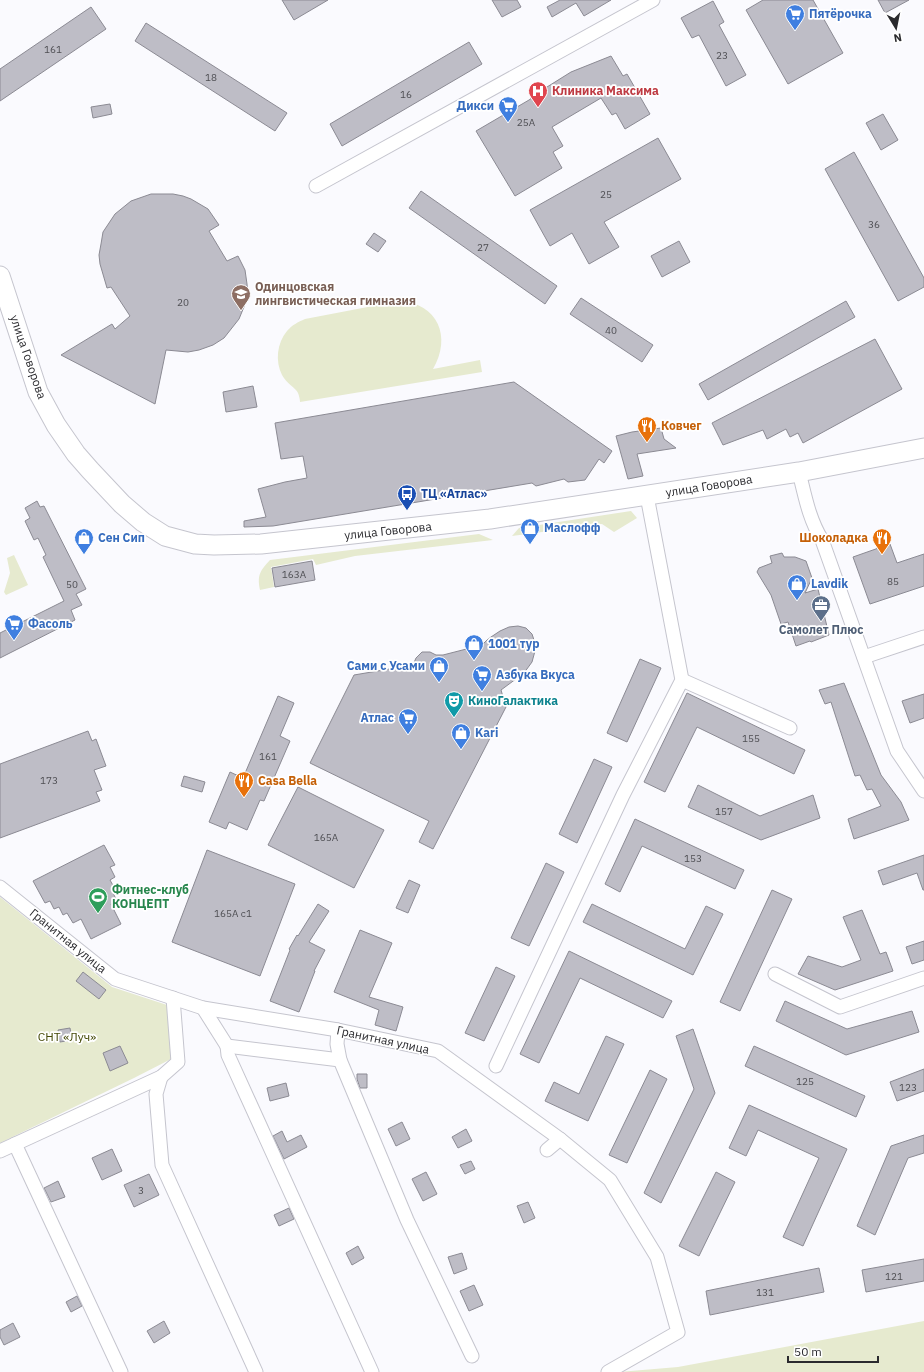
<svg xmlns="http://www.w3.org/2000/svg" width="924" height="1372" font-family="'IBM Plex Sans',sans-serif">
<rect width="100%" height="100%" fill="#fafafe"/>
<g fill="#e6eacf">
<path d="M399,301C438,303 452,337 433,369L480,360L482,372L300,402C300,400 299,395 298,393C296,388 286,383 282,375C275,361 277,343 287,331C292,325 298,322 305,319Z"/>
<path d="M631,511L637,518L614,532L602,524L512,536L519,528Z"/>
<path d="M479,534L493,540L355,556L316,565L313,559L271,567L274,587L260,590C257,575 260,571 270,560Z"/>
<path d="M14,555L28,585L6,595L4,592L10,573L7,558Z"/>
<path d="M0,897L112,987L167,1005L175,1057L134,1078L0,1143Z"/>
<path d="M924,1321V1372H619L678,1367Z"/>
</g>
<g fill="#bebdc6" stroke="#8b8a93">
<path d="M282,0H328L294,20Z"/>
<path d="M492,0H517L521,7L502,17Z"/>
<path d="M560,0H611L584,16L576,3L552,17L547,7Z"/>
<path d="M763,0H813L843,53L788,84L746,10Z"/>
<path d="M878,0H909L885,13Z"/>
<path d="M713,1L724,22L719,25L746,75L726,86L699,35L692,38L681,18Z"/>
<path d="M91,7L106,29L0,101V69Z"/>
<path d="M146,23L287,113L275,131L135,41Z"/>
<path d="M469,42L482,64L342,146L330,124Z"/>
<path d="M611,56L623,76L627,74L650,114L625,129L616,113L612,115L601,98L552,127L563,146L553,152L562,168L515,196L476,131L529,100L547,87L571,72Z"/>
<path d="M110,104L112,114L93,118L91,107Z"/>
<path d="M883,114L898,140L881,150L866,123Z"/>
<path d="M658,138L681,179L604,222L619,247L589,264L572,233L550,246L530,210Z"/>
<path d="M854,152L924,278V287L898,301L825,169Z"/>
<path d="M421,191L557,286L545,304L409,208Z"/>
<path d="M151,194H173L183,196L191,199L208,209L219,225L209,231L227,261L238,256L245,270L247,284L248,297L239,319L224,338L213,345L199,350L188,352L166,350L155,404L61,355L112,324L115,329L130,316L111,287L107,288L100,264L99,255L101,244L103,232L115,214L131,201Z"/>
<path d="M374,233L386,241L378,252L366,244Z"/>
<path d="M679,241L690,262L662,277L651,256Z"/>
<path d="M581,298L653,345L642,362L570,314Z"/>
<path d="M846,301L855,317L708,400L699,384Z"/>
<path d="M875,339L902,389L803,443L798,433L790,437L786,429L767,439L763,430L723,445L712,423Z"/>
<path d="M514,382L612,451L604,463L599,459L585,480L568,482L564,479L536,486L532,483L273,526L244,527V521L266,517L258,489L285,482L307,478L303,456L281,459L275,423Z"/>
<path d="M253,386L257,407L226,412L223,392Z"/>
<path d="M661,428L664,439L676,448L637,454L643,476L628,479L616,436L632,432Z"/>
<path d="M37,501L40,507L44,506L86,589L76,594L82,605L71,610L75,620L0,658V633L64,601L43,557L46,555L38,538L34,540L25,521L30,518L25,508Z"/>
<path d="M890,544L897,563L924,554V586L870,604L853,557Z"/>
<path d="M782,553L784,557H795L806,561L812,578L805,593L818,589L829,635L811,642L810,641L796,646L788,622L781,624L771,595L757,572L759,568L772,563L770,556Z"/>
<path d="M312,561L315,580L275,587L272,568Z"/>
<path d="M518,626L526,628L532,634L535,643V651L532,662L524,673L501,690L506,707L433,849L419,842L429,821L310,763L354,675L413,665L416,658L422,652H430L436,655H443L482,645L488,639L500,631L509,627Z"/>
<path d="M640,659L661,668L627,742L607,733Z"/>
<path d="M844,683L881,775L901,802L909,820L854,839L848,819L881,806L872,789L867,790L860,775L855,776L831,702L825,704L819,690Z"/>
<path d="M687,693L805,750L794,774L697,727L665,792L644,782Z"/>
<path d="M924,694V718L910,723L902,701Z"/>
<path d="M278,696L294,703L280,736L290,741L264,801L260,800L247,830L229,822L226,829L209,822L230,772L243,778Z"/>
<path d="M88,731L92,741L96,739L106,766L94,770L102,790L96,792L100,801L0,838V764Z"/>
<path d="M594,759L612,767L577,843L559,834Z"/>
<path d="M184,776L205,782L202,792L181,786Z"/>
<path d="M698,785L760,816L813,795L820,818L761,840L688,807Z"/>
<path d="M298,787L384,830L354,888L268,845Z"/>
<path d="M635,819L744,870L735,889L642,846L620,892L605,884Z"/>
<path d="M104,845L115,865L110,867L115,877L110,880L115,889L112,891L117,901L111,904L121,924L91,939L81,919L73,923L67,913L63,915L59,907L54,909L50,901L45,903L33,881Z"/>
<path d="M207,850L295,884L260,976L172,942Z"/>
<path d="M924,855V890H923L917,873L883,885L878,871Z"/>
<path d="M546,863L564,872L529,946L511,938Z"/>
<path d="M409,880L420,885L408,913L396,908Z"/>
<path d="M772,890L792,899L740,1011L720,1002Z"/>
<path d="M318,904L329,911L309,942L325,950L314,971H315L299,1012L270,1001L290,950L289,949L297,935L298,936Z"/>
<path d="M592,904L685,949L706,906L723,914L693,975L583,922Z"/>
<path d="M862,910L880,954L886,952L893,971L835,990L798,974L808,956L842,967L861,960L843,917Z"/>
<path d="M360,930L392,943L369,997L403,1007L396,1031L375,1025L379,1010L334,992Z"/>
<path d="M924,941V960L912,964L906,947Z"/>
<path d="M569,951L672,1001L663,1018L580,978L539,1063L520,1054Z"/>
<path d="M496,967L515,976L484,1041L465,1033Z"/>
<path d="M83,972L106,990L99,999L76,981Z"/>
<path d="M785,1001L847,1029L912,1011L919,1032L846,1055L776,1021Z"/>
<path d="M70,1028L72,1040L60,1042L58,1030Z"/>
<path d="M693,1029L715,1093L661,1203L644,1193L694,1089L676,1036Z"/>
<path d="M606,1036L624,1044L588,1121L545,1101L554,1082L579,1094Z"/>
<path d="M120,1046L128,1063L110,1071L103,1053Z"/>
<path d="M754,1046L865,1096L856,1117L745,1066Z"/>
<path d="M924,1069V1091L897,1101L890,1082Z"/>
<path d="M650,1070L667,1079L627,1163L609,1155Z"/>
<path d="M357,1074H367V1088H360L357,1079Z"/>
<path d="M286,1083L289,1096L270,1101L267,1088Z"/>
<path d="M749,1105L847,1149L803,1246L783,1237L819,1158L758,1130L746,1156L729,1148Z"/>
<path d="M402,1122L410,1139L396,1146L388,1129Z"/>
<path d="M466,1129L472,1141L458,1148L452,1137Z"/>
<path d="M282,1131L287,1142L301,1135L307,1147L284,1159L273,1136Z"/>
<path d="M924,1135V1153L908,1158L875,1235L857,1226L891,1146Z"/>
<path d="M112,1149L122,1171L102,1180L92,1158Z"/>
<path d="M471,1161L475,1169L465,1174L460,1165Z"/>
<path d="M426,1172L437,1194L423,1201L412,1179Z"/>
<path d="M716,1172L735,1182L699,1256L679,1246Z"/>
<path d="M149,1174L159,1195L134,1207L124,1185Z"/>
<path d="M58,1181L65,1197L51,1202L44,1188Z"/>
<path d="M528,1202L535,1218L524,1223L517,1206Z"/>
<path d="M289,1208L294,1219L279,1226L274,1215Z"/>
<path d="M358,1246L364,1258L352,1265L346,1253Z"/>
<path d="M462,1253L467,1269L454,1274L448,1257Z"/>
<path d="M924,1259V1281L866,1292L862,1270Z"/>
<path d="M819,1268L824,1292L710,1315L706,1291Z"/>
<path d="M474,1285L483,1305L469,1311L460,1291Z"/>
<path d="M77,1296L82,1306L71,1312L66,1302Z"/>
<path d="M164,1321L170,1333L154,1343L147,1331Z"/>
<path d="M13,1323L20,1337L4,1345L0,1337V1330Z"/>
</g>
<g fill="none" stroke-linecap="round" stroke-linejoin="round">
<g stroke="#c5c5ce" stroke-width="15">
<g id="street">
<path d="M316,186L653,0"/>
<path d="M799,472C805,496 809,519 822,540L897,751L924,791"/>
<path d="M864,657L924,637"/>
<path d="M682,680L790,728"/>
<path d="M0,887L115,979L203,1008L338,1030L438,1051L560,1139L610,1180L657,1257L678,1332L608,1372"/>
<path d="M775,974L840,1007L924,978"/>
<path d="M203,1008L227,1046L340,1060"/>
<path d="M338,1030L337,1044L340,1060L407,1220L472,1356"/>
<path d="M227,1046L228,1055L372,1372"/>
<path d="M496,1066L623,795L682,680L647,496"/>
<path d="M161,1077L156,1094L162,1165L256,1372"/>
<path d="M15,1144L121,1372"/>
<path d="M547,1150L560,1139"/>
<path d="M0,1151L161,1077L178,1062L173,998"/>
</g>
</g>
<g stroke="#c5c5ce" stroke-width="21">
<path id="secondary" d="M0,276L38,392L56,425L76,454L90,470L122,504L143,522L165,536L195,544L214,545L261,544L490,519L799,472L924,448"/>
</g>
<use href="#street" stroke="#fff" stroke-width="13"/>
<use href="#secondary" stroke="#fff" stroke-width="19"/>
</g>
<defs>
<g id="supermarket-pin" transform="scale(1)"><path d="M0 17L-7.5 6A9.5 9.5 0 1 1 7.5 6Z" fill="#3f7fe0" stroke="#fff"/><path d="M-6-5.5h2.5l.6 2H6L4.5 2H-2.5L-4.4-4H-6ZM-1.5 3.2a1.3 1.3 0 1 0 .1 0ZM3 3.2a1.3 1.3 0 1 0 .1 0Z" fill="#fff"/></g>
<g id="hospital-pin" transform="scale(1)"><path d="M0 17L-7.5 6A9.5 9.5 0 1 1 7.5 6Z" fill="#e0444e" stroke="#fff"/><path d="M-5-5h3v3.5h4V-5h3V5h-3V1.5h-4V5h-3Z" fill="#fff"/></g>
<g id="school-pin" transform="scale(1)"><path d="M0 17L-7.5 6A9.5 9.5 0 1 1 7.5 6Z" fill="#8d6e63" stroke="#fff"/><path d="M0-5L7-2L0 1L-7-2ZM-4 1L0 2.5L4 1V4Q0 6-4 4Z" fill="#fff"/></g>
<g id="restaurant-pin" transform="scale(1)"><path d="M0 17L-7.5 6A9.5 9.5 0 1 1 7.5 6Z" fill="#e8710a" stroke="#fff"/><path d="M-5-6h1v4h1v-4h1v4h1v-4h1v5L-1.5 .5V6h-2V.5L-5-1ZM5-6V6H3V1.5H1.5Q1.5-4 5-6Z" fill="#fff"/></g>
<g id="bus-pin" transform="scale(1)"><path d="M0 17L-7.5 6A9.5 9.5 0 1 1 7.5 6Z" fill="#1a4fb4" stroke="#fff"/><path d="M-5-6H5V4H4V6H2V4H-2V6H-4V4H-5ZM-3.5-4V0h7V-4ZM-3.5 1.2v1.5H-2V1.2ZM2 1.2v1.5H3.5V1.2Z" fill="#fff"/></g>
<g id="shop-pin" transform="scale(1)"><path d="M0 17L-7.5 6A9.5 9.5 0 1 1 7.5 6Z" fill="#3f7fe0" stroke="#fff"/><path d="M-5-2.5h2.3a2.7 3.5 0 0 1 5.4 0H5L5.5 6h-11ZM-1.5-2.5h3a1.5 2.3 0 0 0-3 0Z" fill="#fff"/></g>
<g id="office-pin" transform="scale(1)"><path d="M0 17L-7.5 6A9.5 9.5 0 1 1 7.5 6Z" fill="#5c6f8a" stroke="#fff"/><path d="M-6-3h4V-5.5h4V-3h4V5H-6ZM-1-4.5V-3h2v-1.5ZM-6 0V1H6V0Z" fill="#fff"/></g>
<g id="theatre-pin" transform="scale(1)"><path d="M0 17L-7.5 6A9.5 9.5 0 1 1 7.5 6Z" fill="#0f9aa8" stroke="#fff"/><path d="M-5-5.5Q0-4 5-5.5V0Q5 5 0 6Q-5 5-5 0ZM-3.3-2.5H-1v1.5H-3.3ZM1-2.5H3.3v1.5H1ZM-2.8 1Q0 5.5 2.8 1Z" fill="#fff"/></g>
<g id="stadium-pin" transform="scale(1)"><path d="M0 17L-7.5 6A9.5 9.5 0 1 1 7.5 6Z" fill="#2e9e5b" stroke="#fff"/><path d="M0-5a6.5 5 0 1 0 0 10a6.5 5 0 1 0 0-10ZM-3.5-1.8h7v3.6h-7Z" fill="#fff"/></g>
</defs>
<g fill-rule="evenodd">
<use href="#supermarket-pin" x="795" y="14"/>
<use href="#hospital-pin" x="538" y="91"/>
<use href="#supermarket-pin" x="508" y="106"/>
<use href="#school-pin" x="241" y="294"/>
<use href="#restaurant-pin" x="647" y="426"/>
<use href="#bus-pin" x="407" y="494"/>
<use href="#shop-pin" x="530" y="528"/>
<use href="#shop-pin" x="84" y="538"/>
<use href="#restaurant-pin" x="882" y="538"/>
<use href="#shop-pin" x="797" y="584"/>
<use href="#office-pin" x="821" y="605"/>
<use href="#supermarket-pin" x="14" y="624"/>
<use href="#shop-pin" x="474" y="644"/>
<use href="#shop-pin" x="439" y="666"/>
<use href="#supermarket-pin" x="482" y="675"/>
<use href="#theatre-pin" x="454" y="701"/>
<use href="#supermarket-pin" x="408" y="718"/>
<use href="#shop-pin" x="461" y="733"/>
<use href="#restaurant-pin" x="244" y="781"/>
<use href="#stadium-pin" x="98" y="897"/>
</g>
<g text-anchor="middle" stroke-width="3.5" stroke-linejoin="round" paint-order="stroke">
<g font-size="10" fill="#4f4f54">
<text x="53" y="53">161</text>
<text x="722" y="59">23</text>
<text x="211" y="81">18</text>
<text x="406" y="98">16</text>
<text x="526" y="126">25А</text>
<text x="606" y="198">25</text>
<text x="874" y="228">36</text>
<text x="483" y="251">27</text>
<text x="183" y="306">20</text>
<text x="611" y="334">40</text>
<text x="294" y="578">163А</text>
<text x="893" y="585">85</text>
<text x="72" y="588">50</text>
<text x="751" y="742">155</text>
<text x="268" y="760">161</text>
<text x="49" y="784">173</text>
<text x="724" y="815">157</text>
<text x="326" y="841">165А</text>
<text x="693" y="862">153</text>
<text x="233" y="917">165А с1</text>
<text x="805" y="1085">125</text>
<text x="908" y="1091">123</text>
<text x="141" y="1194">3</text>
<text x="894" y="1280">121</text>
<text x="765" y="1296">131</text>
</g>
<g font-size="12" font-weight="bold" fill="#366cbe" stroke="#fff" text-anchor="start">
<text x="809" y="18">Пятёрочка</text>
<text x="494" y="110" text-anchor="end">Дикси</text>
<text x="544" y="532">Маслофф</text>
<text x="98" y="542">Сен Сип</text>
<text x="811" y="588">Lavdik</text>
<text x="28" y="628">Фасоль</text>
<text x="488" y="648">1001 тур</text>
<text x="425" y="670" text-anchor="end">Сами с Усами</text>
<text x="496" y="679">Азбука Вкуса</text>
<text x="394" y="722" text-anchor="end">Атлас</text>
<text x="475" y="737">Kari</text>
</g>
<g font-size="12" font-weight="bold" fill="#be3a42" stroke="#fff" text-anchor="start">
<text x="552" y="95">Клиника Максима</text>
</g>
<g font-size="12" font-weight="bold" fill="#785e54" stroke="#fff" text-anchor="start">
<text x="255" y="291">Одинцовская<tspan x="255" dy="14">лингвистическая гимназия</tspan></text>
</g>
<g font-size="12" fill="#2a2a2e" stroke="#fff">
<text transform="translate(28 357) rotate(71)" y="4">улица Говорова</text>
<text transform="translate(709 486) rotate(-9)" y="4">улица Говорова</text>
<text transform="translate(388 531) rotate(-6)" y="4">улица Говорова</text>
<text transform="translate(68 941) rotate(39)" y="4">Гранитная улица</text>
<text transform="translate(383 1040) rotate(12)" y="4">Гранитная улица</text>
</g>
<g font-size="12" font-weight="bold" fill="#c56008" stroke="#fff" text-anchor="start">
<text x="661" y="430">Ковчег</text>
<text x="868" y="542" text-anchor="end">Шоколадка</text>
<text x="258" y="785">Casa Bella</text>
</g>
<g font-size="12" font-weight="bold" fill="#164399" stroke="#fff" text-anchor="start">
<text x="421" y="498">ТЦ «Атлас»</text>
</g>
<g font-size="12" font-weight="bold" fill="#4e5e75" stroke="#fff">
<text x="821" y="634">Самолет Плюс</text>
</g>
<g font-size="12" font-weight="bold" fill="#0d838f" stroke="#fff" text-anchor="start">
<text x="468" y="705">КиноГалактика</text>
</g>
<g font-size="12" font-weight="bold" fill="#27864d" stroke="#fff" text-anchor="start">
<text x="112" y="894">Фитнес-клуб<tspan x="112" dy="14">КОНЦЕПТ</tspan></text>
</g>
<g font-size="12" fill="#434805" stroke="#fff">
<text x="67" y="1041">СНТ «Луч»</text>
</g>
</g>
<g transform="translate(896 28) rotate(170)" stroke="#ffffff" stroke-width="3" paint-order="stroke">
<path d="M0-3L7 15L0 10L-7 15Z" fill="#2a2a2e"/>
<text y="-6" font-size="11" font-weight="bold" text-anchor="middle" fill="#2a2a2e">N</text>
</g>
<path d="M788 1356v6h90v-6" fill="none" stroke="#2a2a2e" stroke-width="2"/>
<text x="794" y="1356" font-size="12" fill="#2a2a2e" stroke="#ffffff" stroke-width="3" paint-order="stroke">50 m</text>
</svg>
